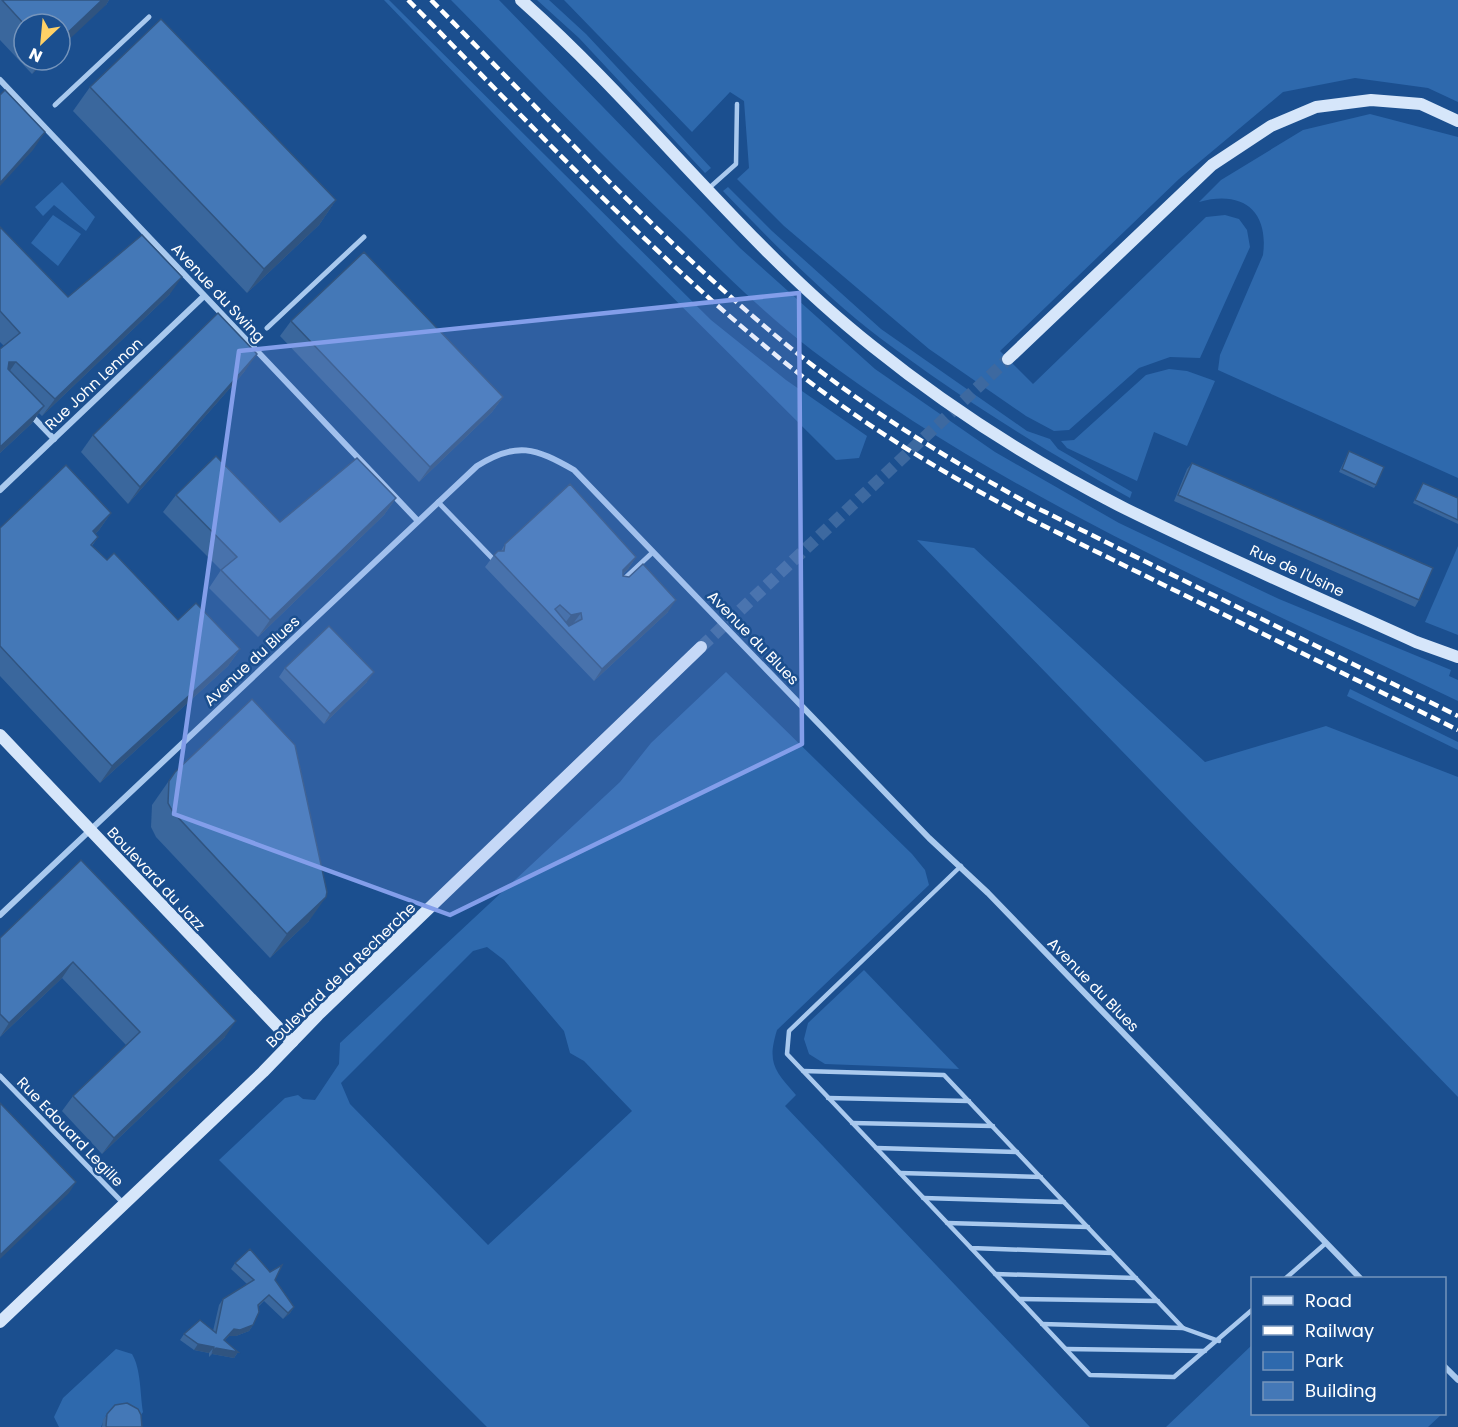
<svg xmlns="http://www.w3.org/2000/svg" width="1458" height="1427" font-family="Poppins,sans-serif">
<rect width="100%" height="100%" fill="#1b4f8f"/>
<g fill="#2e69ad" fill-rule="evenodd">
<path d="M384,0H389L711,320L786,380L867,436L859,458L836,460L618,243Z"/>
<path d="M451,0H499L740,248L875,369L995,452L1119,523L1279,599L1451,670L1449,676L1458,680V701C1238,595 1009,500 813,351C767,316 725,274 684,234C604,158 528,78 451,0Z"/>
<path d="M537,0H549L586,34L711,168L705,173L579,38Z"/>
<path d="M564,0H1458V102L1428,88L1355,78L1283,92L1179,179L1000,351L1033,384L1206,217L1225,215L1239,219L1247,230L1250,247L1200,358L1170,357L1139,368L1069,430L1054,431L1026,416L929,349L784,226L737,179L749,168L744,101L730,92L692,132Z"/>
<path d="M1370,114L1458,137V478L1218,370L1220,355L1263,255C1269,210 1242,190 1199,202L1221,180L1303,130Z"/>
<path d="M62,182L95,217L86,231L54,205L43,216L35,207Z"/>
<path d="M728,187L772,231L881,329L1027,431L1050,439L1058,449L1132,492L1130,498C1042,449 960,398 880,338C825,296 771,241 723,191Z"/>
<path d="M53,215L81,234L58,266L31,243Z"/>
<path d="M1169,369L1187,371L1215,381L1187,446L1154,432L1137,481L1067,448L1061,441L1074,440L1146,375Z"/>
<path d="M917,540L974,548L1205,762L1326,726L1458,777V1097Z"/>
<path d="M1458,546V635L1425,622Z"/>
<path d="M726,672L912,854L925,870L929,885L777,1030C767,1063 774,1070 796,1095L785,1106L1090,1427H487L219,1160L285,1098L298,1095L303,1099L315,1100L339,1064L340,1043L620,782L651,743ZM487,947L504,960L564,1031L570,1053L584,1061L632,1111L488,1245L350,1104L341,1083L473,951Z"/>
<path d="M1350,689L1458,742V750L1347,696Z"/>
<path d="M864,970L959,1069L825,1064L809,1054L804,1039L808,1023Z"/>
<path d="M1252,1345V1414H1442L1428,1427H1166Z"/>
<path d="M116,1349L132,1354C141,1369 140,1393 143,1412L137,1421L106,1415L101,1427H59L54,1417L63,1398Z"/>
</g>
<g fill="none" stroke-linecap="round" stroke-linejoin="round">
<path stroke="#3d69a0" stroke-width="12" stroke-dasharray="12 6" stroke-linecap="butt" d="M701,647L1008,359"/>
<g stroke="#a9c9ee" stroke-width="4.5">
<path d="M708,189L736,164L737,104"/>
<path d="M961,866L789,1031L787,1054L971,1248L1112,1253L1183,1328L1219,1341"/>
<path d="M803,1071L944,1075L1112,1253"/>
<path d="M828,1098L969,1101"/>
<path d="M852,1123L993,1126"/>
<path d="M876,1148L1017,1152"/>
<path d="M900,1173L1041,1177"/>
<path d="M923,1198L1064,1202"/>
<path d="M947,1223L1088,1227"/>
<path d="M971,1248L1090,1375L1174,1377L1252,1310"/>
<path d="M995,1274L1136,1278"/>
<path d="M1286,1278L1326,1243"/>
<path d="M1019,1299L1158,1301"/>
<path d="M1042,1324L1183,1328"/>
<path d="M1066,1349L1205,1351"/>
</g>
<g stroke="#a9c9ee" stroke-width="5">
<path d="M55,105L149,17"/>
<path d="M267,328L364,237"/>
<path d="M438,502L493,559"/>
<path d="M623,580L653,552"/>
<path d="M0,1076L123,1203"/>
</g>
<g stroke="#a9c9ee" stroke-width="6">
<path d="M0,80L418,521"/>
<path d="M29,413L54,439"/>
<path d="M0,490L204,296"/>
<path d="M0,915L477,466C517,441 535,448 574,470L929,838L988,893L1360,1278"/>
<path d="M1444,1366L1458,1380"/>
</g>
<g stroke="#d6e6fa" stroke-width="12">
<path d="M521,0C644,109 742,243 872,346C949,408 1037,464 1126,509C1221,556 1319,598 1416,642L1458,657"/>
<path d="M1008,359L1212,165L1271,126L1316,107L1371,100L1421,104L1458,121"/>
<path d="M0,735L292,1042"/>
<path d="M0,1322L263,1072L318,1015L701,647"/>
</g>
<g stroke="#fff" stroke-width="4.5" stroke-dasharray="10 4.5" stroke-linecap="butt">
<path d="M408,0C530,123 648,252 783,361C858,422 941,472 1026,517L1458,730"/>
<path d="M431,0C549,119 663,244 793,350C868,410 949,460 1033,506L1458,716"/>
</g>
</g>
<g fill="#3a679d">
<path d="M0,0H109L106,5L24,24V60H47L32,74L0,40Z"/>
<path d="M90,87L336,200L319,225L247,293L73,111Z"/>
<path d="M0,227L68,297L170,294L42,416L39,413L32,423L0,453V349L4,346L0,342Z"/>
<path d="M291,321L503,397L492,412L419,482L280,336Z"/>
<path d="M245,371L128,504L81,452L93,435Z"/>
<path d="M1349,451L1376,485L1374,488L1339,472Z"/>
<path d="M1192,463L1419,600L1415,607L1174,501L1187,469Z"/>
<path d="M1423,483L1458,498V524L1413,503Z"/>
<path d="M176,495L280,522L396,498L384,515L258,637L209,588L221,570L163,512Z"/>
<path d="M111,513L99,530L95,534L98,537L92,546L107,560L178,620L240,649L228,666L100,783L0,676V528Z"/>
<path d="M505,544L636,557L628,569L623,574V576L668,612L594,681L485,567L494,555L501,551Z"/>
<path d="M285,668L367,682L324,724L279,677Z"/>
<path d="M175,772L309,921L270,958L156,837L151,827L152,805Z"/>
<path d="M81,860L225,1037L102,1154L62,1111L73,1096L126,1045L62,978L0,1037V938Z"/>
<path d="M235,1263L275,1280L294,1307L290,1313L283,1319L264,1301L258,1307L253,1325L249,1331L236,1336H229L224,1341L238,1352L234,1358L212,1354L209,1357V1353L194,1350L180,1340L184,1334L213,1331L219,1305L223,1299L247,1284L231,1269Z"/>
<path d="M107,1414L142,1427H102L103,1420Z"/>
</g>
<g fill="#305480">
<path d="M102,0H109L106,5L60,48V40Z"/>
<path d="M42,60H47L32,74Z"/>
<path d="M45,132L33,150L0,186V183Z"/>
<path d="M336,200L319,225L247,293L264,269Z"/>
<path d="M182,277L170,294L42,416L55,399Z"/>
<path d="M257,354L245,371L128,504L140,487Z"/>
<path d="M9,362H16L4,379Z"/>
<path d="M503,397L492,412L419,482L430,467Z"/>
<path d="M44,406L32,423L0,453V447Z"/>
<path d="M396,498L384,515L258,637L270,620Z"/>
<path d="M111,513L99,530L80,548L93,531Z"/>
<path d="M636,557L628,569L614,582L623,570Z"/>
<path d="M676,600L668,612L594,681L602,669Z"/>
<path d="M581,613L572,625L562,627L571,615Z"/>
<path d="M240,649L228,666L100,783L112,766Z"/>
<path d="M374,672L367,682L324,724L330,714Z"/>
<path d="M326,897L309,921L270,958L287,934Z"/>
<path d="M73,962L62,978L0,1037L9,1023Z"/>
<path d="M236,1021L225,1037L102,1154L114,1138Z"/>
<path d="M76,1182L69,1193L0,1259V1255Z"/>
<path d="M294,1307L290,1313L283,1319L288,1313Z"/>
<path d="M253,1325L249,1331L236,1336H229L219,1346L224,1340L234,1329Z"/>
<path d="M198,1344L214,1347L209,1353L194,1350Z"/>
<path d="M216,1348L238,1352L234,1358L212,1354L209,1357Z"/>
</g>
<g fill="#4478b7" stroke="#305480" stroke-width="1.5" fill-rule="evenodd">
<path d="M2,0H102L60,40V24H24Z"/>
<path d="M161,19L336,200L264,269L90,87Z"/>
<path d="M5,90L45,132L0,183V95Z"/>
<path d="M0,227L68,297L142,235L182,277L55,399L16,362H9L8,369L44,406L0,447V349L20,333L0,311Z"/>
<path d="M364,252L503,397L430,467L291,321Z"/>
<path d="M218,313L257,354L140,487L93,435Z"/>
<path d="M1349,451L1384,467L1376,485L1342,469Z"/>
<path d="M216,456L280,522L357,458L396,498L270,620L221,570L237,557L176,495Z"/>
<path d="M1192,463L1433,568L1419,600L1178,495Z"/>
<path d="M66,465L111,513L93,531L98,537L91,545L107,560L114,553L178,620L196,603L240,649L112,766L0,646V528Z"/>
<path d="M1423,483L1458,498V520L1415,500Z"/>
<path d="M570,484L636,557L623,570V576L629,577L643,564L676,600L602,669L494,555L498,551H504L505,544ZM560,605L571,615L581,613L582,619L569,626L555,609Z"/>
<path d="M329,626L374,672L330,714L285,668Z"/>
<path d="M252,699L295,745L327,892L326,897L287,934L173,812L168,803L169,781L175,772Z"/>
<path d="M81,860L236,1021L114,1138L73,1096L140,1032L73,962L9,1023L0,1014V938Z"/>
<path d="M0,1103L76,1182L0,1255Z"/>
<path d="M250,1249L270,1272L282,1265L275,1280L294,1307L288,1313L269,1295L258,1305L259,1312L253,1325L240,1330L234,1329L224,1340L238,1352L216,1348L213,1351L214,1347L198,1344L184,1334L200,1320L216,1333L223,1299L254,1280L235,1263Z"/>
<path d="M127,1403L138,1409L141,1415L142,1427H107L106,1426L107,1414L115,1405Z"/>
</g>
<path fill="#839eea" fill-opacity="0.2" stroke="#839eea" stroke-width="4.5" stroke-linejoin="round" d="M799,293L802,744L450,915L174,814L239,351Z"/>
<g text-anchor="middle" stroke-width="5" stroke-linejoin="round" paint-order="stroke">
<g font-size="15" fill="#fff" stroke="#1b4f8f">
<text transform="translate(218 293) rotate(47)" y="5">Avenue du Swing</text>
<text transform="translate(94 384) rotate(-43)" y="5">Rue John Lennon</text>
<text transform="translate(1297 571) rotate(25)" y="5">Rue de l'Usine</text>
<text transform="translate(753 638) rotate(46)" y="5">Avenue du Blues</text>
<text transform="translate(252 661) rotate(-43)" y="5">Avenue du Blues</text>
<text transform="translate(156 879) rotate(47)" y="5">Boulevard du Jazz</text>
<text transform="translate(341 975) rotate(-44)" y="5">Boulevard de la Recherche</text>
<text transform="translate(1093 985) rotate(46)" y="5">Avenue du Blues</text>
<text transform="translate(70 1132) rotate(46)" y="5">Rue Edouard Legille</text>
</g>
</g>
<rect x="1251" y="1277" width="195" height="138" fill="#1b4f8f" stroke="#7695bc" stroke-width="1.5"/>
<rect x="1263" y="1296" width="30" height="9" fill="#d6e6fa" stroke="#7695bc" stroke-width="1.5"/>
<text x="1305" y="1307" font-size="18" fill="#ffffff">Road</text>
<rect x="1263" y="1326" width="30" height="9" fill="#ffffff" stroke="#7695bc" stroke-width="1.5"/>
<text x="1305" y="1337" font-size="18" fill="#ffffff">Railway</text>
<rect x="1263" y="1352" width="30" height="18" fill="#2e69ad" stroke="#7695bc" stroke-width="1.5"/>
<text x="1305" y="1367" font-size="18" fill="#ffffff">Park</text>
<rect x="1263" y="1382" width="30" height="18" fill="#4478b7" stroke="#7695bc" stroke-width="1.5"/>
<text x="1305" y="1397" font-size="18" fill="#ffffff">Building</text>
<g transform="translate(42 42) rotate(206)"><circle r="28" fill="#1b4f8f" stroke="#7695bc" stroke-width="1.5"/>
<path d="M0-4.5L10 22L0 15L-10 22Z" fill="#ffd166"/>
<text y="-9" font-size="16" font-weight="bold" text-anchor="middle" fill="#ffffff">N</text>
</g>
</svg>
